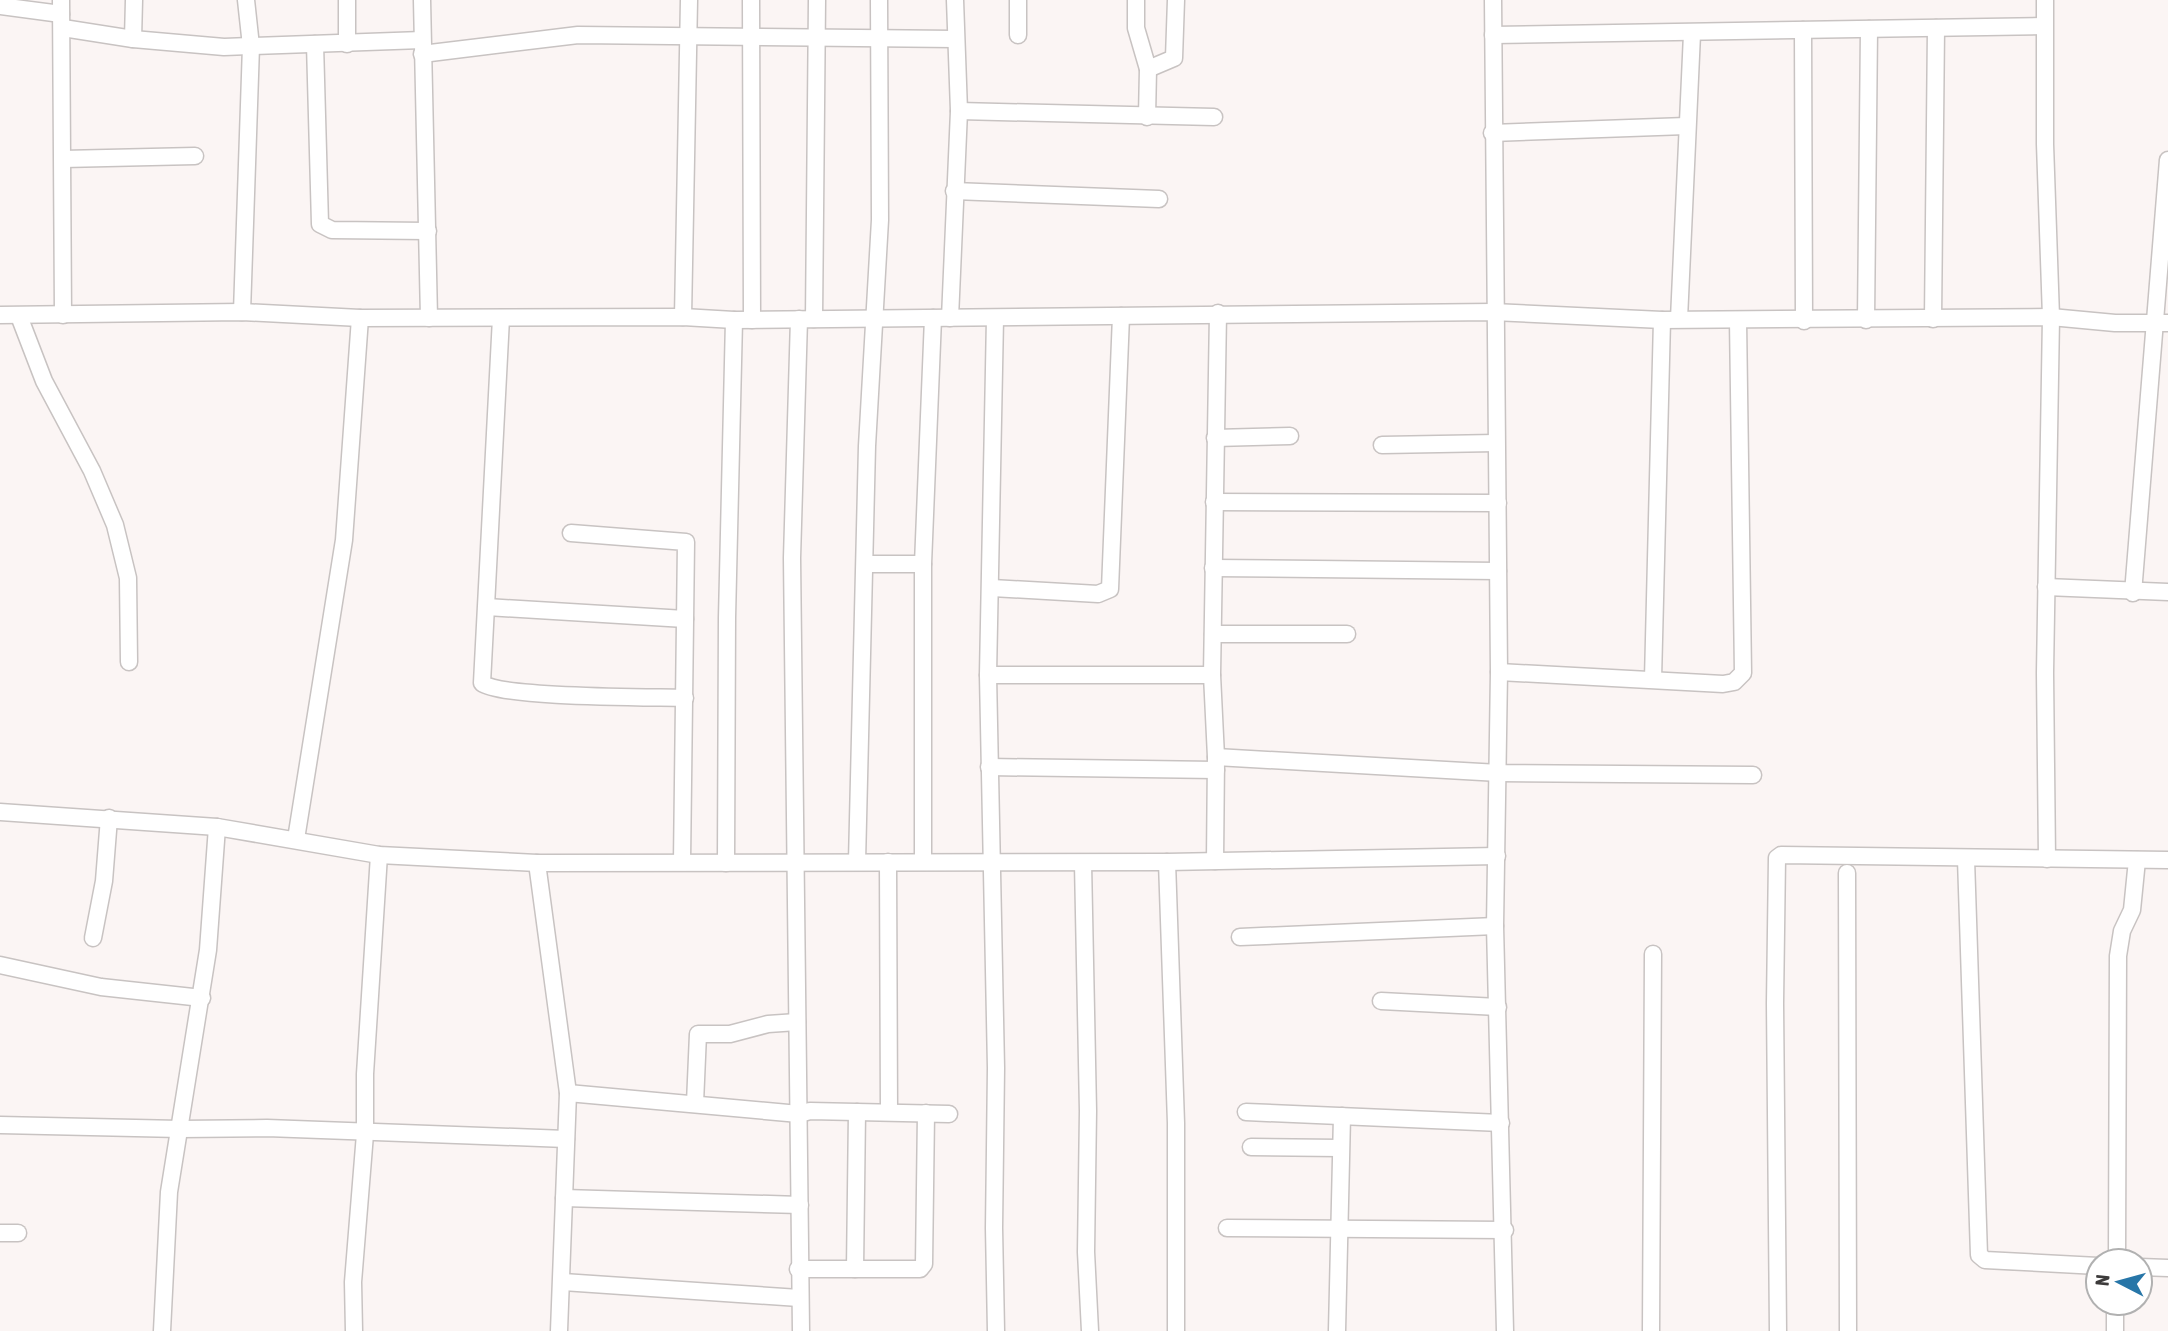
<svg xmlns="http://www.w3.org/2000/svg" width="2168" height="1331" font-family="'Asap Condensed',sans-serif">
<rect width="100%" height="100%" fill="#fbf5f4"/>
<g fill="none" stroke-linecap="round" stroke-linejoin="round">
<g stroke="#c8c3c2" stroke-width="19">
<g id="street">
<path d="M61,0L63,315"/>
<path d="M422,0L429,318"/>
<path d="M751,0L752,320"/>
<path d="M1136,0V28L1148,69L1147,117"/>
<path d="M1493,0L1499,672L1495,926L1505,1331"/>
<path d="M2045,0V144L2051,317L2045,673L2047,859"/>
<path d="M0,6L61,14"/>
<path d="M63,28L133,39L224,47L422,40"/>
<path d="M1803,30L1804,321"/>
<path d="M1018,35V0"/>
<path d="M1493,35L2044,26"/>
<path d="M133,39L134,0"/>
<path d="M315,44L320,224L332,230L428,231"/>
<path d="M347,44V0"/>
<path d="M422,54L578,35L955,39"/>
<path d="M1148,69L1174,58L1176,0"/>
<path d="M959,111L1214,117"/>
<path d="M1492,133L1686,126"/>
<path d="M63,159L195,156"/>
<path d="M954,191L1159,199"/>
<path d="M242,312L251,46L246,0"/>
<path d="M0,315L242,312L360,318L683,317L734,320L1493,312L1662,320L2051,317L2115,323H2168"/>
<path d="M19,316L44,381L92,471L115,525L128,578L129,662"/>
<path d="M683,317L689,0"/>
<path d="M501,318L482,683C501,698 651,697 685,698"/>
<path d="M950,318L959,111L955,0"/>
<path d="M995,318L988,675L996,1068L994,1228L996,1331"/>
<path d="M799,319L792,558L801,1331"/>
<path d="M814,319L817,0"/>
<path d="M1679,319L1692,34"/>
<path d="M1933,319L1936,28"/>
<path d="M1866,320L1869,29"/>
<path d="M1215,438L1290,436"/>
<path d="M1382,445L1496,443"/>
<path d="M1214,502L1498,503"/>
<path d="M571,533L686,542L682,862"/>
<path d="M866,564H923"/>
<path d="M1213,568L1498,571"/>
<path d="M2046,587L2168,592"/>
<path d="M992,588L1098,594L1110,589L1121,316"/>
<path d="M2133,593L2168,160"/>
<path d="M487,607L685,619"/>
<path d="M1213,634H1347"/>
<path d="M1499,672L1723,684L1734,682L1743,673L1738,320"/>
<path d="M988,675H1212"/>
<path d="M1653,679L1662,320"/>
<path d="M1216,757L1499,773L1753,775"/>
<path d="M989,767L1216,770"/>
<path d="M0,812L217,827L379,855L537,863L1167,862L1497,856"/>
<path d="M296,839L344,540L360,318"/>
<path d="M1966,859L1979,1255L1985,1260L2098,1266"/>
<path d="M923,861V564L933,318"/>
<path d="M1215,861L1216,757L1212,675L1218,313"/>
<path d="M857,862L867,446L880,220L879,0"/>
<path d="M888,862L889,1112"/>
<path d="M1167,862L1176,1123V1331"/>
<path d="M537,863L568,1093L559,1331"/>
<path d="M726,863L727,618L734,320"/>
<path d="M1083,863L1088,1111L1086,1252L1090,1331"/>
<path d="M1847,873L1848,1331"/>
<path d="M1240,937L1495,926"/>
<path d="M93,938L104,881L109,818"/>
<path d="M0,965L101,987L202,998"/>
<path d="M1381,1001L1498,1007"/>
<path d="M568,1093L799,1114L810,1111L949,1114"/>
<path d="M695,1103L698,1034H730L768,1024L797,1022"/>
<path d="M1246,1112L1501,1123"/>
<path d="M0,1125L180,1129L267,1128L566,1139"/>
<path d="M1251,1147L1340,1148"/>
<path d="M564,1198L800,1205"/>
<path d="M1227,1228L1505,1230"/>
<path d="M0,1233H18"/>
<path d="M2117,1261L2118,956L2122,931L2132,910L2137,860"/>
<path d="M2140,1267L2168,1268"/>
<path d="M798,1269H920L924,1264L926,1113"/>
<path d="M855,1269L857,1112"/>
<path d="M563,1282L799,1298"/>
<path d="M162,1331L169,1192L208,950L217,827"/>
<path d="M354,1331L353,1282L365,1134V1074L379,855"/>
<path d="M1337,1331L1342,1116"/>
<path d="M1651,1331L1653,954"/>
<path d="M1778,1331L1775,1003L1777,858L1781,855L2168,860"/>
<path d="M2115,1331V1303"/>
</g>
</g>
<use href="#street" stroke="#fff" stroke-width="16"/>
</g>
<g transform="translate(2119 1282) rotate(276)"><circle r="33" fill="#ffffff" stroke="#b1b1b1" stroke-width="2"/>
<path d="M0-5L12 26L0 18L-12 26Z" fill="#2776a8"/>
<text y="-10" font-size="19" font-weight="bold" text-anchor="middle" fill="#3d3b3b">N</text>
</g>
</svg>
